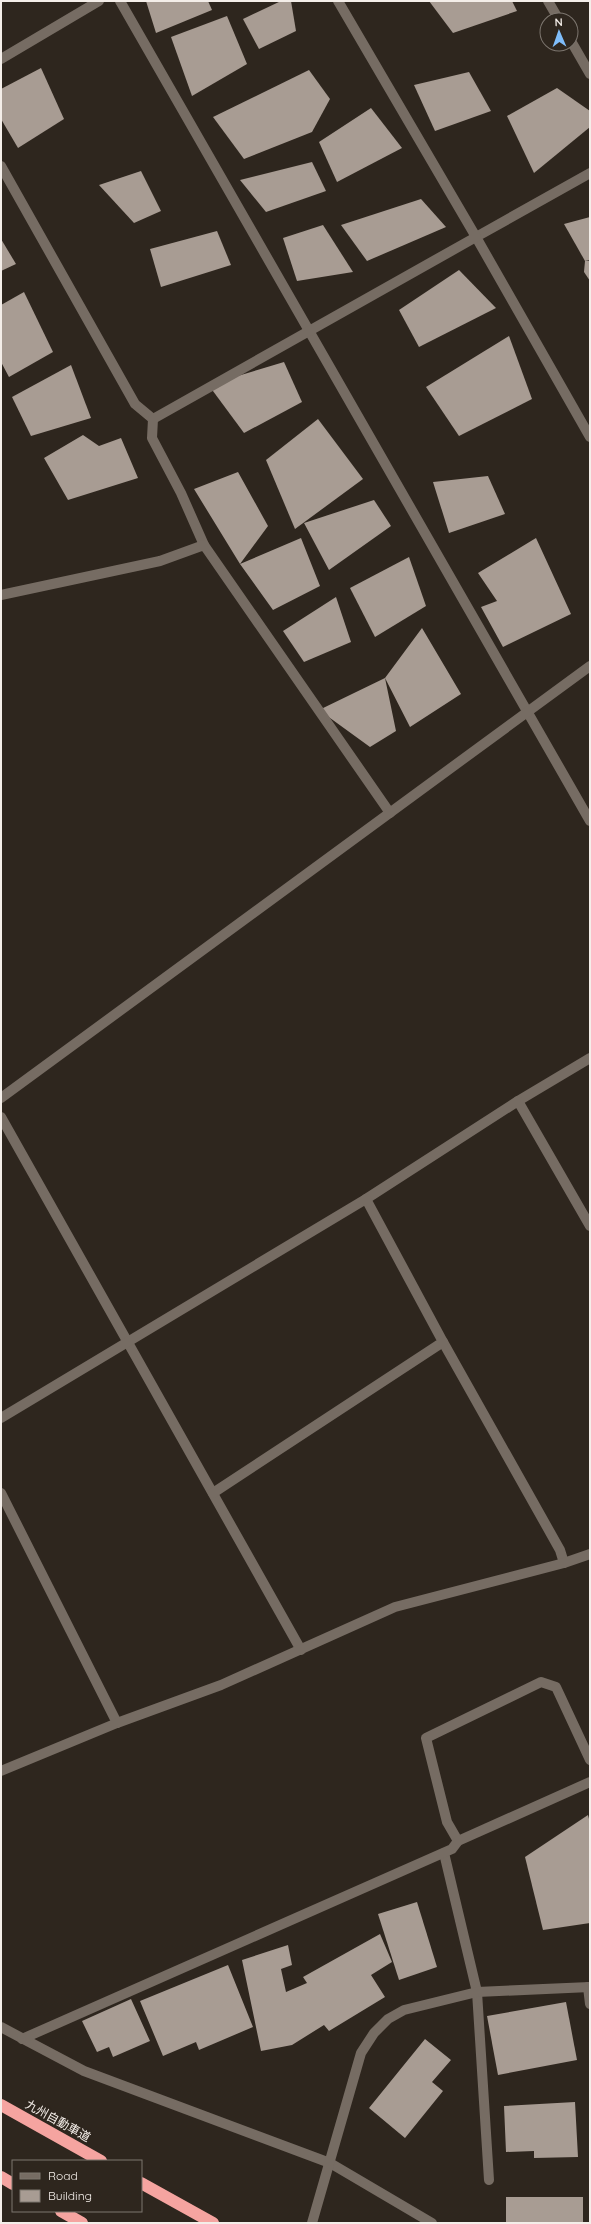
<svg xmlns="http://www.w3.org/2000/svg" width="591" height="2224" font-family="Quicksand,'Noto Sans JP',sans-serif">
<rect width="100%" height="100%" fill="#2e261e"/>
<g fill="#a89c93">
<path d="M146,1H208L212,10L156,33Z"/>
<path d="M281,1H291L296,31L259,49L243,19Z"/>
<path d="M429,1H512L517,11L453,33Z"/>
<path d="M227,16L247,64L192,96L171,37Z"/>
<path d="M41,68L64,119L18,148L1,119V89Z"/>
<path d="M309,70L330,99L312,132L244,159L213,117Z"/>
<path d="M469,72L491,111L435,131L414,85Z"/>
<path d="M557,88L590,111V127L534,173L507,116Z"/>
<path d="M371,108L402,148L337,182L319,142Z"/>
<path d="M312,162L326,191L266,212L240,180Z"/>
<path d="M141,171L161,211L134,223L99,185Z"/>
<path d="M421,199L446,227L367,261L341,225Z"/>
<path d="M590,217V260L585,261L564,224Z"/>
<path d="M323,225L353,272L297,281L283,238Z"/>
<path d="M217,231L231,265L161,287L150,249Z"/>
<path d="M1,239L16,264L1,271Z"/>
<path d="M585,261H590V281L584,272Z"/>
<path d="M459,270L496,308L419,347L399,310Z"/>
<path d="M24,292L53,352L9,377L1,362V305Z"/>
<path d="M509,336L532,399L459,436L426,387Z"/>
<path d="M284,362L302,402L244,433L210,387L221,381Z"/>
<path d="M71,365L91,418L31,436L12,397Z"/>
<path d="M318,419L363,479L295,529L266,460Z"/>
<path d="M83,435L99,446L121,438L138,478L68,500L44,458Z"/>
<path d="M238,472L268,526L240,564L301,538L320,586L273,610L240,564L194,489Z"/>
<path d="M488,476L505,514L449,533L433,482Z"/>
<path d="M374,500L391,526L329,570L304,523Z"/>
<path d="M536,538L571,614L503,647L481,607L497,601L478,573Z"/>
<path d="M409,557L426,606L375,637L350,588Z"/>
<path d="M336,597L351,642L304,662L283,631Z"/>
<path d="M422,628L461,694L410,727L385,678L396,731L370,747L319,710L385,678Z"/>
<path d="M588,1815L590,1823V1923L543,1930L525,1857Z"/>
<path d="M417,1902L437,1967L399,1980L378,1914Z"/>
<path d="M380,1934L392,1962L371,1975L385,1997L329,2031L324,2025L292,2045L261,2051L242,1960L288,1945L292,1965L281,1969L286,1992L307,1983L303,1977Z"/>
<path d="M228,1965L253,2027L199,2050L196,2042L163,2056L140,2001Z"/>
<path d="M131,1999L150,2041L113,2057L109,2047L97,2052L82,2021Z"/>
<path d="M566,2002L577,2060L498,2075L487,2016Z"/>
<path d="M425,2039L451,2060L432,2082L443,2091L405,2138L369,2108Z"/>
<path d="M575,2102L578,2157L534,2158V2151L506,2152L504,2106Z"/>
<rect x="506" y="2197" width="77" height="26"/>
</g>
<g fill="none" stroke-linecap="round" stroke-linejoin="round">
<g stroke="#766c63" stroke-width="10">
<path d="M120,1L590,821"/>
<path d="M548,1L559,20"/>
<path d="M571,41L590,74"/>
<path d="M1,59L99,1"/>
<path d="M1,166L135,404L153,419"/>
<path d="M590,173L476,237L590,437"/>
<path d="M204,545L181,493L152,438L153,419L476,237L338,1"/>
<path d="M1,595L160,561L204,545L390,813"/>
<path d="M1,1098L590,666"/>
<path d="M518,1101L590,1058"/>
<path d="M1,1117L301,1650"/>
<path d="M366,1199L518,1101L590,1226"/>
<path d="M443,1342L560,1550L564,1563"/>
<path d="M1,1418L366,1199L443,1342L213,1493"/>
<path d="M1,1493L117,1723"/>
<path d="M1,1771L117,1723L221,1685L395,1607L564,1563L590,1554"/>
<path d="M458,1841L447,1822L426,1738L541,1682L556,1687L590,1760"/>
<path d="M444,1853L477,1992L489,2180"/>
<path d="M588,1987L590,2004"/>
<path d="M1,2027L84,2071L330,2163L432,2223"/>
<path d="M22,2039L452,1849L458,1841L590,1782"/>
<path d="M312,2223L361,2053L374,2033L388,2019L404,2010L477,1992L590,1987"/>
</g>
<g stroke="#f5a4a0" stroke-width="12">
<path d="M1,2105L101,2161"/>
<path d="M1,2177L13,2184"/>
<path d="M141,2183L213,2223"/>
<path d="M61,2211L82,2223"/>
</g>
</g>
<g text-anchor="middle" stroke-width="4" stroke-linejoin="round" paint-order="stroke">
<g font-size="12" fill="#f4eee9" stroke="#2e261e">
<text transform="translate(58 2121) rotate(29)" y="4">九州自動車道</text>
</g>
</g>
<rect width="591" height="2224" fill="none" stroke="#f4eee9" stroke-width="4"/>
<rect x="12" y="2160" width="130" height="52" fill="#2e261e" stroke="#7d766f"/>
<rect x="20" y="2173" width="20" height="6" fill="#766c63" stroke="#7d766f"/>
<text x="48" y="2180" font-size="12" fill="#f4eee9">Road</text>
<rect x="20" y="2190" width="20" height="12" fill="#a89c93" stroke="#7d766f"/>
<text x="48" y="2200" font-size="12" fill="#f4eee9">Building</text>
<g transform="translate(559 32) rotate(358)"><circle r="19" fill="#2e261e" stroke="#7d766f"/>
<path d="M0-3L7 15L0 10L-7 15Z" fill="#7fbdfa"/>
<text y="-6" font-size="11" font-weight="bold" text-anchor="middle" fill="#f4eee9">N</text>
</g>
</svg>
